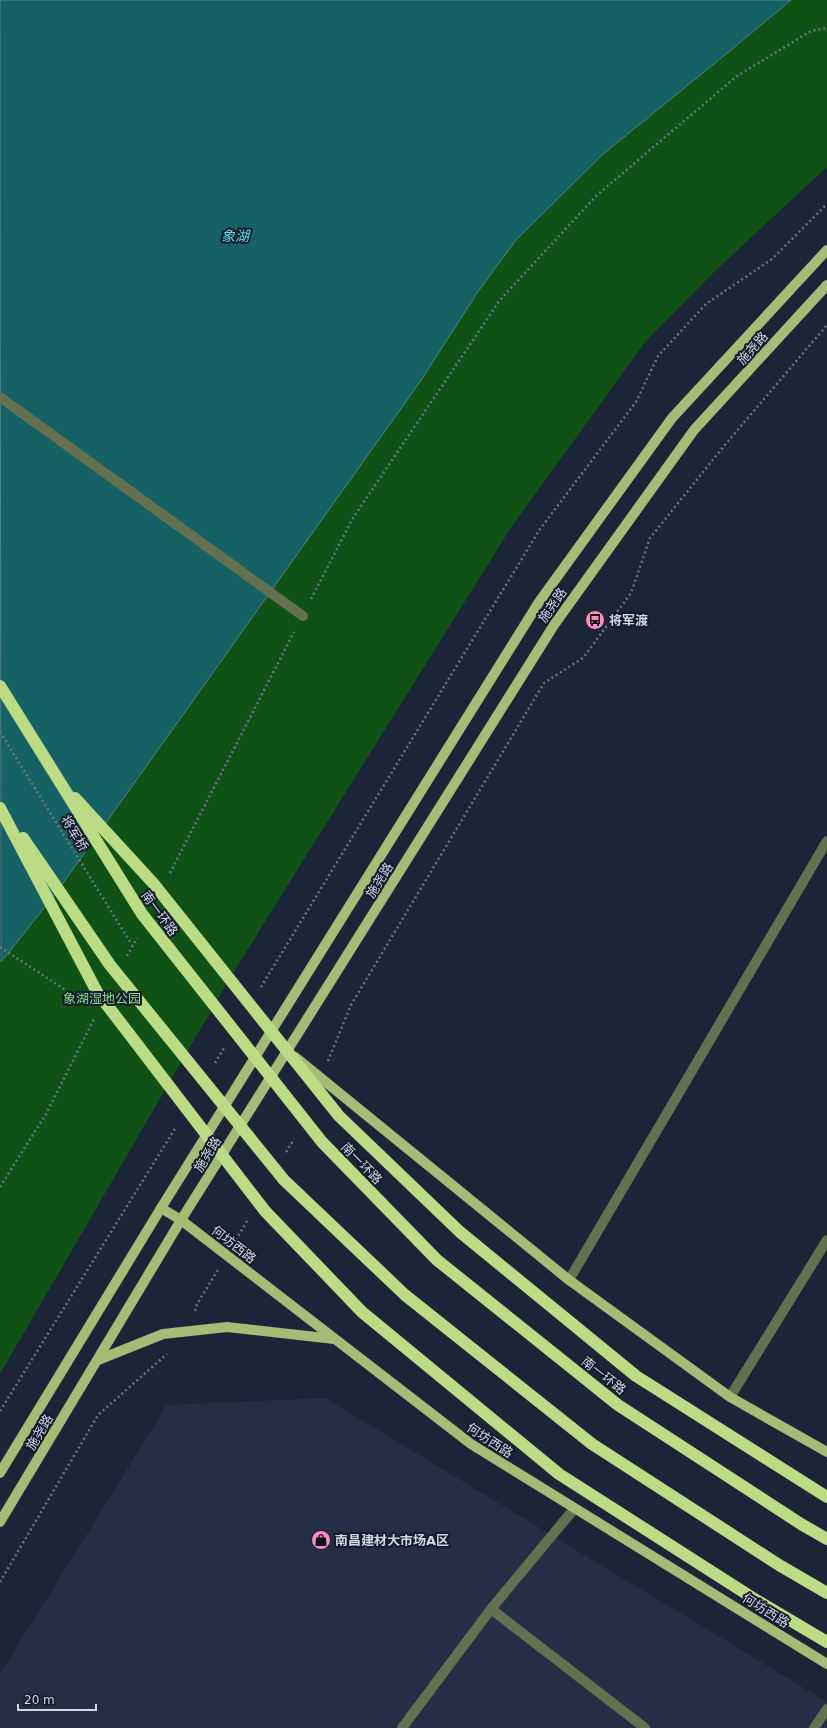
<svg xmlns="http://www.w3.org/2000/svg" width="827" height="1728" font-family="'DejaVu Sans','Noto Sans SC',sans-serif">
<rect width="100%" height="100%" fill="#1c2537"/>
<path fill="#242f46" d="M325,1398L827,1702V1728H0V1674L167,1405Z"/>
<path fill="#105215" d="M791,0H827V167L715,271L646,341L512,526L233,973L0,1374V962L56,893L422,379L477,293L516,240L602,155L731,50Z"/>
<path fill="#166164" stroke="#4e848a" d="M0,0H791L731,50L602,155L516,240L477,293L422,379L56,893L1,962Z"/>
<g fill="none" stroke-linecap="round" stroke-linejoin="round">
<g stroke="#6c7483" stroke-width="2.5" stroke-dasharray="2 3" stroke-linecap="butt">
<path d="M311,599L353,518L500,300L597,195L737,76L811,31L827,28"/>
<path d="M0,732L132,945"/>
<path d="M170,873L294,632"/>
<path d="M0,947L76,997"/>
<path d="M127,956L137,938"/>
<path d="M261,987L540,529L636,402L658,356L706,304L772,259L827,204"/>
<path d="M328,1061L351,1005L544,683L583,658L631,593L650,538L724,446L827,325"/>
<path d="M215,1063L224,1048"/>
<path d="M286,1152L294,1139"/>
<path d="M0,1187L46,1114L94,1019"/>
<path d="M236,1240L247,1221"/>
<path d="M195,1311L197,1304L218,1270"/>
<path d="M0,1411L176,1127"/>
<path d="M0,1582L98,1415L167,1354"/>
</g>
<g stroke="#647150" stroke-width="10">
<path d="M0,397L303,616"/>
<path d="M569,1280L827,841"/>
<path d="M730,1397L827,1240"/>
<path d="M491,1609L645,1728"/>
<path d="M402,1728L491,1609L574,1509"/>
<path d="M814,1728L827,1709"/>
</g>
<g stroke="#a3bd76" stroke-width="10">
<path d="M295,1057L569,1280L730,1397L827,1452"/>
<path d="M161,1208L181,1220L471,1444L827,1664"/>
<path d="M98,1360L163,1334L227,1327L334,1339"/>
<path d="M0,1473L161,1208L539,602L672,418L827,250"/>
<path d="M0,1522L181,1220L554,625L694,430L827,285"/>
</g>
<g stroke="#bcdb85" stroke-width="12">
<path d="M0,686L142,914L322,1142L437,1260L618,1405L801,1524L827,1539"/>
<path d="M75,798L153,883L339,1116L460,1232L636,1376L827,1497"/>
<path d="M0,808L97,992L265,1211L362,1312L559,1474L756,1600L827,1642"/>
<path d="M23,838L110,965L284,1180L405,1295L592,1444L779,1565L827,1593"/>
</g>
</g>
<defs>
<g id="bus-disc" transform="scale(1)"><circle r="9.5" fill="#fd8ec0" stroke="#131c2d"/><path d="M-5-6H5V4H4V6H2V4H-2V6H-4V4H-5ZM-3.5-4V0h7V-4ZM-3.5 1.2v1.5H-2V1.2ZM2 1.2v1.5H3.5V1.2Z" fill="#111"/></g>
<g id="shop-disc" transform="scale(1)"><circle r="9.5" fill="#fd8ec0" stroke="#131c2d"/><path d="M-5-2.5h2.3a2.7 3.5 0 0 1 5.4 0H5L5.5 6h-11ZM-1.5-2.5h3a1.5 2.3 0 0 0-3 0Z" fill="#111"/></g>
</defs>
<g fill-rule="evenodd">
<use href="#bus-disc" x="595" y="620"/>
<use href="#shop-disc" x="321" y="1540"/>
</g>
<g text-anchor="middle" stroke-width="4" stroke-linejoin="round" paint-order="stroke">
<g font-size="13" fill="#d1d7e3" stroke="#131c2d">
<text transform="translate(752 348) rotate(-48)" y="5">施尧路</text>
<text transform="translate(552 605) rotate(-55)" y="5">施尧路</text>
<text transform="translate(75 833) rotate(58)" y="5">将军桥</text>
<text transform="translate(379 880) rotate(-58)" y="5">施尧路</text>
<text transform="translate(160 913) rotate(54)" y="5">南一环路</text>
<text transform="translate(207 1154) rotate(-58)" y="5">施尧路</text>
<text transform="translate(362 1163) rotate(46)" y="5">南一环路</text>
<text transform="translate(234 1244) rotate(38)" y="5">何坊西路</text>
<text transform="translate(604 1375) rotate(38)" y="5">南一环路</text>
<text transform="translate(39 1432) rotate(-59)" y="5">施尧路</text>
<text transform="translate(490 1440) rotate(33)" y="5">何坊西路</text>
<text transform="translate(766 1610) rotate(32)" y="5">何坊西路</text>
</g>
<g font-size="13" font-weight="bold" fill="#d1d7e3" stroke="#131c2d" text-anchor="start">
<text x="609" y="625">将军渡</text>
<text x="335" y="1545">南昌建材大市场A区</text>
</g>
<g font-size="13" fill="#83da83" stroke="#131c2d">
<text x="102" y="1003">象湖湿地公园</text>
</g>
<g font-size="14" font-style="italic" fill="#58e0e6" stroke="#131c2d">
<text x="235" y="241">象湖</text>
</g>
</g>
<path d="M18 1704v6h78v-6" fill="none" stroke="#d1d7e3" stroke-width="2"/>
<text x="24" y="1704" font-size="12" fill="#d1d7e3" stroke="#131c2d" stroke-width="3" paint-order="stroke">20 m</text>
</svg>
